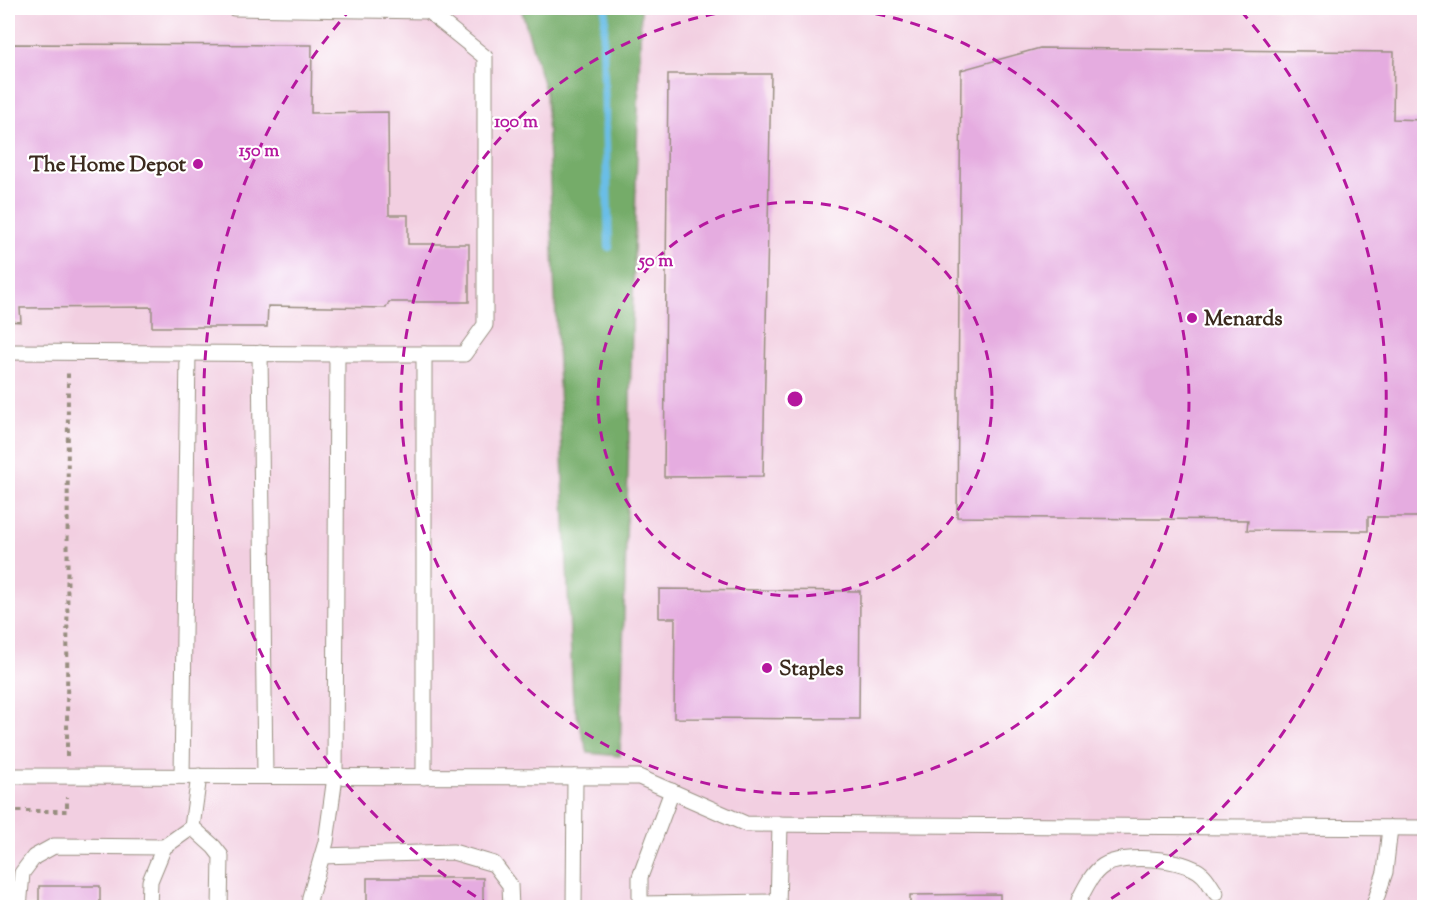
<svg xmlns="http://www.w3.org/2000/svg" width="1432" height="915" font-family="'Sorts Mill Goudy',serif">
<rect width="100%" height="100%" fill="#fff"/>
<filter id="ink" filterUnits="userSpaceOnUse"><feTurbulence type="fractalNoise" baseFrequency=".0167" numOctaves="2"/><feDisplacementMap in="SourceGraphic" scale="12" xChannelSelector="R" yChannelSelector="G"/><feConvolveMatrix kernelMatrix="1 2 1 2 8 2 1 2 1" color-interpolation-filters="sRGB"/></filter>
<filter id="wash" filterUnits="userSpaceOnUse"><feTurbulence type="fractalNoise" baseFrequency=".008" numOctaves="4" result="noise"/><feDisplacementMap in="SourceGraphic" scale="24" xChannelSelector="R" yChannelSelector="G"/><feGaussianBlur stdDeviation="1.35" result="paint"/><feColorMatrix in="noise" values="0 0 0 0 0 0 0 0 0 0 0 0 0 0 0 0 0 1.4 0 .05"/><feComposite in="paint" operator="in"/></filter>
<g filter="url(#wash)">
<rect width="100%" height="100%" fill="#f5f1e1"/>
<path fill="#f2cfe1" d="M8,8H521L546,93L620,755L640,10L656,8H1424V907H8Z"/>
<path fill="#75ac69" stroke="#586b44" stroke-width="1.5" d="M521,8H641L620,756L588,753L573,702L546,93Z"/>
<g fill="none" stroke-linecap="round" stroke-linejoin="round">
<path stroke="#6bbee7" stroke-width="8" d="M606,8L603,45L609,247"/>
</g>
<g id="blocks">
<g fill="#e5ace0">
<path d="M8,44L312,45L311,113L388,112L389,215H408V244H469V302H389L386,308L268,306L267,327H152V307L20,308L21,322L8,321Z"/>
<path d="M1040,48L1394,52L1393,119L1424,120V517H1368V531L1247,530L1248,520L957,517L961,70Z"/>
<path d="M668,74H771L763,476L664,477Z"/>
<path d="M659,589L860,591L859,719L674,718L675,618H659Z"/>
<rect x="367" y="878" width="116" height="30"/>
<rect x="39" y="886" width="61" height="22"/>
<path d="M1000,894V908H910V895Z"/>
</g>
</g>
</g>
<g filter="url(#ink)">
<use href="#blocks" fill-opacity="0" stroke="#988e80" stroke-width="1.5"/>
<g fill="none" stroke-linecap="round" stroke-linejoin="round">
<g stroke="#988e80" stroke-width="17">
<g id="service">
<path d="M234,8L428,11L485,57V325L464,354H424"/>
<path d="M8,352L337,354"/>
<path d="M260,353L265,776"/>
<path d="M8,776L639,777L746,824L1424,828"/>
<path d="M182,776L188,353"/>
<path d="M192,827L214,847L221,856L220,908"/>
<path d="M322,856L453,852L494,864L510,885L511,908"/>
<path d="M1079,900C1085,888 1092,873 1103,866C1123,853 1185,858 1202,874C1208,879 1211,887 1216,893"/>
<path d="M640,904L778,902"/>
<path d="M19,908L22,873L34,857L54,846L164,847"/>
<path d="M149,908L150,881L164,847L192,827L199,776"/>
<path d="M309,908L310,897L326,842L335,777L337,354H424V777"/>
<path d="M574,908L575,777"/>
<path d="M640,908V877L672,791"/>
<path d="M778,908L780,824"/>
<path d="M1373,908L1385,872L1390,828"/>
</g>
</g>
<g stroke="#988e80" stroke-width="4" stroke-dasharray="4.5 4.5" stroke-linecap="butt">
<path d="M67,756L68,371"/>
<path d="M8,811H67V797"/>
</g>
<use href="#service" stroke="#fff" stroke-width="15"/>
</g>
</g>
<g fill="none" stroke="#b5179e" stroke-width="3" stroke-dasharray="10 8">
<circle cx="795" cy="399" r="197"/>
<path d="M840 8A394 394 0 1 1 750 8"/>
<path d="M491 906A591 591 0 0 1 349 11M1241 11A591 591 0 0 1 1099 906"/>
</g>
<g fill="#b5179e" stroke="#fff" stroke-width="2">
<circle cx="198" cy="164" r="6"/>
<circle cx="1192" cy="318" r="6"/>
<circle cx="767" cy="668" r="6"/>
</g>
<g text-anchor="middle" stroke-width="4.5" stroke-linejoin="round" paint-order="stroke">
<g font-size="21" font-weight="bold" fill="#3b2a1e" stroke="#fff" text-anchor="start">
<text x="186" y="171" text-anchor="end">The Home Depot</text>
<text x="1204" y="325">Menards</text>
<text x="779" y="675">Staples</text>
</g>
</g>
<circle cx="795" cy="399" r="9" fill="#b5179e" stroke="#fff" stroke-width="3"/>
<g font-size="18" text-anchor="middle" font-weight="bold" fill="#b5179e" stroke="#fff" stroke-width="4.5" stroke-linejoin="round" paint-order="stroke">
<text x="516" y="127">100 m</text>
<text x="259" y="156">150 m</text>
<text x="656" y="266">50 m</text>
</g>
<rect width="1432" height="915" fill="none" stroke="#fff" stroke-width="30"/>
</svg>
